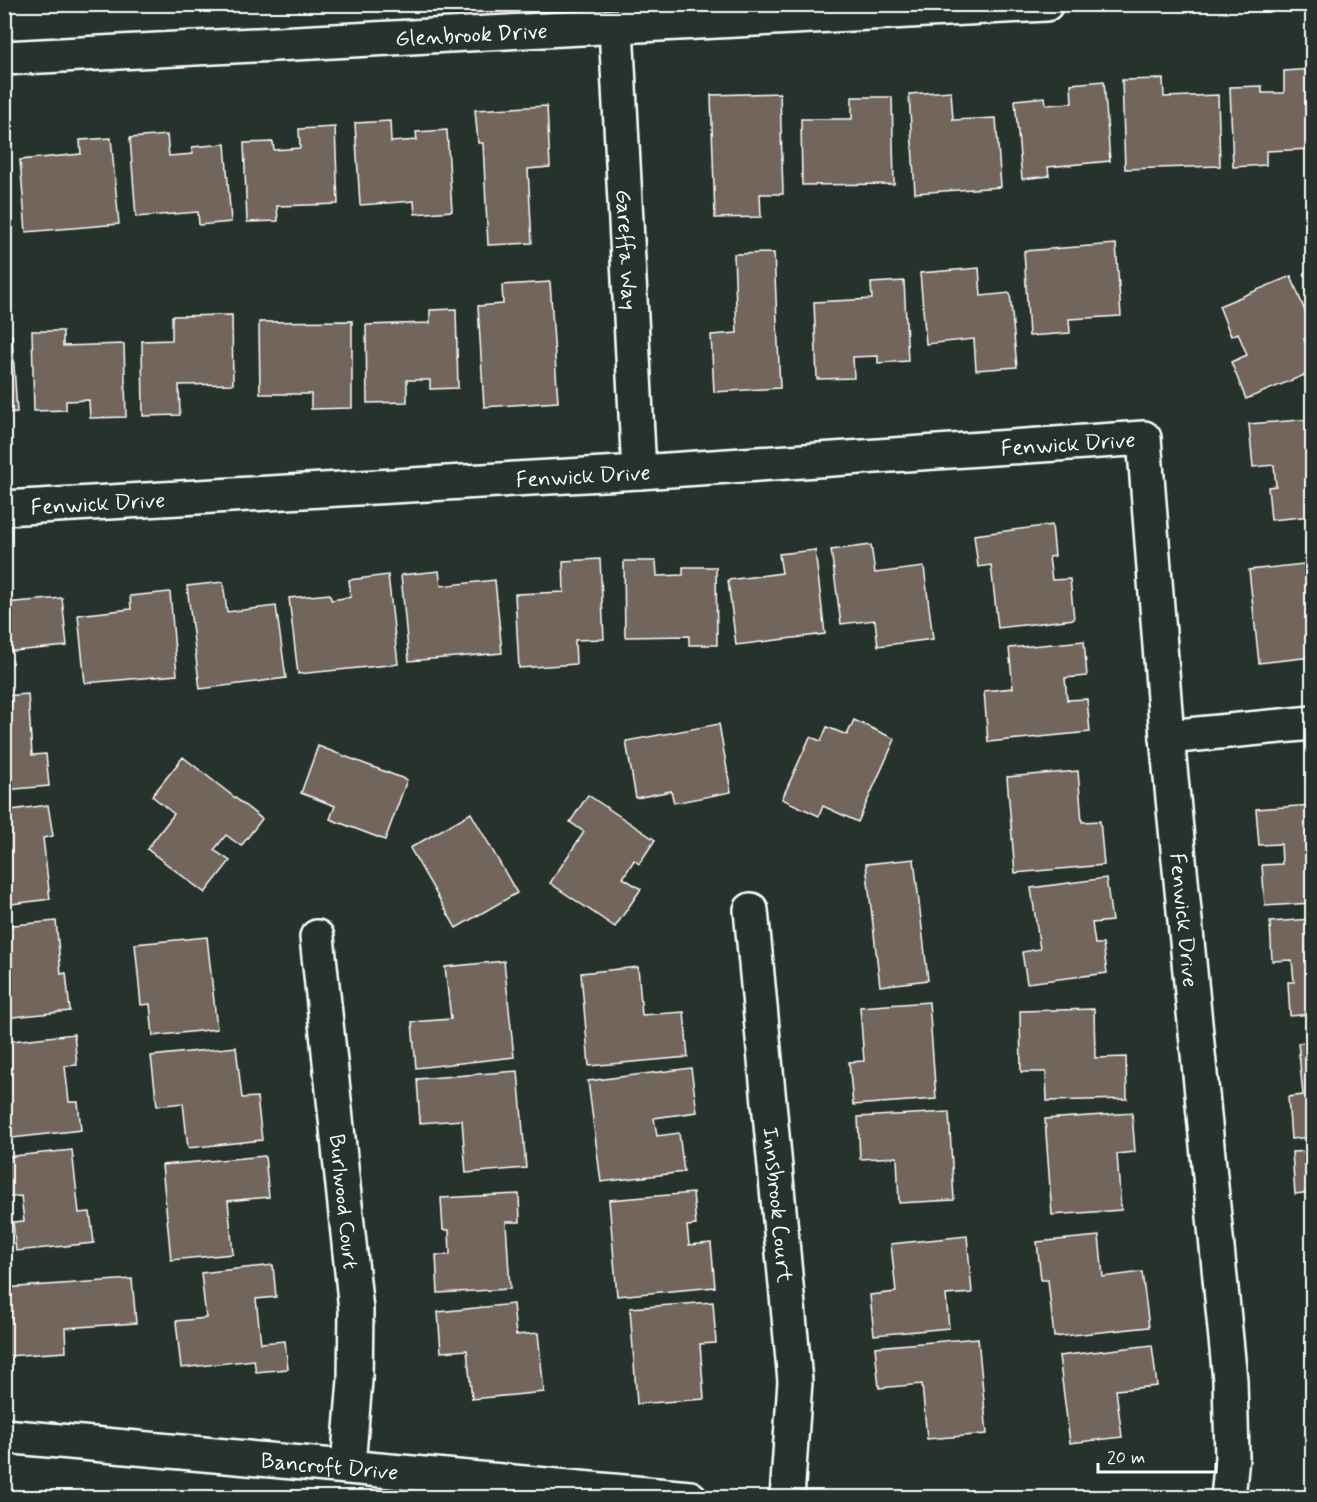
<svg xmlns="http://www.w3.org/2000/svg" width="1317" height="1502" font-family="Mynerve,sans-serif">
<rect width="100%" height="100%" fill="#26332d"/>
<filter id="ink" filterUnits="userSpaceOnUse"><feTurbulence type="fractalNoise" baseFrequency=".0167" numOctaves="2"/><feDisplacementMap in="SourceGraphic" scale="12" xChannelSelector="R" yChannelSelector="G"/><feConvolveMatrix kernelMatrix="1 2 1 2 8 2 1 2 1" color-interpolation-filters="sRGB"/></filter>
<g filter="url(#ink)">
<g fill="#71655c" stroke="#fff" stroke-width="1.5">
<path d="M1312,69V149L1266,151V165L1233,167L1230,87L1262,86V93H1284V71Z"/>
<path d="M1163,79L1164,97L1218,95L1220,166L1125,169L1122,80Z"/>
<path d="M1104,81L1110,161L1048,167L1049,176L1022,179L1015,100L1045,97L1046,105L1072,103L1071,84Z"/>
<path d="M951,91L953,120L996,118L1001,187L915,193L909,94Z"/>
<path d="M780,93L783,194H760L761,217L715,218L711,95Z"/>
<path d="M852,97H892L894,184L802,185L801,119H852Z"/>
<path d="M547,106L550,167L528,169L532,243L488,245L483,143H478L475,110Z"/>
<path d="M390,121L391,142L417,140L416,132L447,130L452,211L415,214L414,201L360,205L355,123Z"/>
<path d="M335,127L338,204L277,206L278,221L247,222L244,143L273,142L274,150L300,148L299,129Z"/>
<path d="M167,135L169,156L193,154L192,147L225,144L231,222L199,225L198,212L136,217L130,138Z"/>
<path d="M111,138L119,224L26,232L20,160L81,154L80,140Z"/>
<path d="M1116,244L1121,316L1069,319L1070,333L1029,336L1024,251Z"/>
<path d="M774,253L780,388L714,392L711,335L737,333L734,254Z"/>
<path d="M979,268L981,296L1010,293L1017,367L976,370L974,339L926,344L920,273Z"/>
<path d="M1291,276L1312,329V335L1304,339L1312,360V372L1246,399L1231,362L1247,355L1238,333L1231,336L1219,306Z"/>
<path d="M904,281L908,361L878,363V356L853,357L854,378L817,379L814,302L872,299L871,283Z"/>
<path d="M550,282L558,402L484,407L478,306L503,304L502,285Z"/>
<path d="M456,309L458,388L430,389V380H407V402L367,403L366,325L430,323V310Z"/>
<path d="M232,315L233,384L179,385L180,415L143,416L142,341L172,340V316Z"/>
<path d="M352,321V408L311,409V394H260L259,322Z"/>
<path d="M32,331H63V346L124,344L126,417L90,418L89,400L66,401V410L34,411Z"/>
<path d="M4,335H12L17,412L4,413Z"/>
<path d="M1312,419V516L1271,520L1268,487L1276,486L1274,465L1253,467L1249,424Z"/>
<path d="M1052,525L1055,556L1049,557L1052,580L1070,579L1074,619L998,628L991,565L978,567L974,535Z"/>
<path d="M871,545L875,573L924,567L933,639L878,646L875,620L841,624L831,550Z"/>
<path d="M815,550L825,634L736,645L728,580L782,573L779,554Z"/>
<path d="M600,559L604,639L575,640L576,664L519,668L515,594L564,592L563,561Z"/>
<path d="M624,561H656L657,576L683,575V567H716L717,645H689V636L625,637Z"/>
<path d="M1312,563V657L1259,663L1249,570Z"/>
<path d="M439,571L441,586L495,580L502,653L409,661L401,575Z"/>
<path d="M388,575L398,664L298,674L289,598L330,594L331,600L351,597L349,580Z"/>
<path d="M223,582L227,612L276,606L286,678L200,689L187,586Z"/>
<path d="M170,592L177,675L85,683L78,615L131,609L130,596Z"/>
<path d="M62,598L67,646L4,652V603Z"/>
<path d="M1084,641L1087,676L1065,678L1067,700L1087,699L1090,732L988,742L984,691L1013,688L1009,648Z"/>
<path d="M28,694L32,755L46,754L49,786L4,790V696Z"/>
<path d="M854,720L895,739L858,822L823,806L819,816L782,799L810,737L821,741L827,727L847,735Z"/>
<path d="M719,724L731,792L674,803L671,791L636,798L626,741Z"/>
<path d="M318,746L407,780L385,840L330,819L335,806L301,793Z"/>
<path d="M183,757L262,819L241,846L226,835L214,850L230,861L205,893L147,849L174,814L152,796Z"/>
<path d="M1078,771L1082,822L1100,821L1104,865L1015,873L1007,777Z"/>
<path d="M588,795L655,840L639,864L634,860L623,878L641,889L615,927L550,883L584,832L570,822Z"/>
<path d="M48,805L53,836L43,838L50,899L4,905V811Z"/>
<path d="M1312,805V903L1265,906L1262,865L1282,864L1281,844L1259,845L1256,809Z"/>
<path d="M471,813L517,893L456,928L410,848Z"/>
<path d="M914,859L928,980L880,986L866,864Z"/>
<path d="M1106,878L1112,921L1092,923L1095,944H1103L1107,973L1027,983L1022,952L1040,949L1031,888Z"/>
<path d="M1312,919V1014L1290,1016L1288,982H1294L1292,960L1272,961L1270,922Z"/>
<path d="M56,921L61,974L66,973L70,1011L4,1018V926Z"/>
<path d="M207,937L217,1029L153,1036L150,1004L141,1005L135,944Z"/>
<path d="M504,961L514,1057L416,1068L412,1022L451,1019L445,967Z"/>
<path d="M638,967L642,1015L684,1012L688,1057L589,1066L581,973Z"/>
<path d="M929,1002L936,1099L853,1105L849,1062L864,1061L860,1007Z"/>
<path d="M1094,1009L1095,1058L1126,1057L1127,1099L1047,1101L1046,1072H1021L1020,1011Z"/>
<path d="M74,1034L77,1065L65,1066L69,1102H78L81,1130L4,1139V1042Z"/>
<path d="M1312,1041V1137L1291,1139L1288,1097L1303,1095L1298,1043Z"/>
<path d="M236,1047L242,1098L257,1097L262,1140L188,1148L183,1103L157,1106L151,1056Z"/>
<path d="M691,1068L697,1112L654,1118L657,1136L679,1133L684,1172L601,1182L588,1081Z"/>
<path d="M518,1071L526,1168L466,1173L462,1120L420,1123L417,1079Z"/>
<path d="M949,1112L954,1200L899,1203L897,1157L860,1159L858,1117Z"/>
<path d="M1132,1113L1135,1152L1117,1154L1121,1210L1052,1215L1045,1119Z"/>
<path d="M72,1150L79,1213L90,1212L94,1243L16,1251L13,1222L24,1221L21,1196L4,1198V1157Z"/>
<path d="M1312,1151V1192L1295,1194L1292,1152Z"/>
<path d="M265,1156L269,1197L228,1201L233,1254L171,1260L162,1165Z"/>
<path d="M693,1193L696,1225L687,1226L689,1245L711,1243L715,1287L617,1296L609,1200Z"/>
<path d="M519,1194L520,1222H506L510,1289L438,1293L436,1255H450L449,1230H443L441,1198Z"/>
<path d="M967,1236L972,1293L946,1295L949,1328L874,1335L870,1295L896,1292L891,1244Z"/>
<path d="M1099,1236L1103,1277L1142,1272L1149,1327L1054,1337L1048,1280H1041L1037,1242Z"/>
<path d="M273,1265L276,1297L256,1299L261,1343L285,1341L288,1369L256,1372L254,1360L181,1368L176,1321L206,1318L201,1273Z"/>
<path d="M132,1279L136,1323L65,1328L66,1352L7,1356L4,1288Z"/>
<path d="M713,1302L716,1343L700,1344L704,1399L637,1404L630,1308Z"/>
<path d="M513,1304L516,1335L538,1333L544,1392L472,1399L467,1350L441,1352L438,1312Z"/>
<path d="M1309,1330H1312V1369H1311Z"/>
<path d="M978,1338L987,1434L927,1439L922,1384L879,1388L875,1347Z"/>
<path d="M1152,1345L1157,1386L1116,1390L1122,1437L1070,1443L1059,1356Z"/>
</g>
<g fill="none" stroke-linecap="round" stroke-linejoin="round">
<g stroke="#fff" stroke-width="38">
<g id="minor">
<path id="s1" d="M616,28L639,472"/>
<path id="s2" d="M4,58L1046,4"/>
<path id="s3" d="M4,508L639,472L1144,438L1167,737L1230,1380L1232,1457L1228,1498"/>
<path d="M1167,737L1312,723"/>
<path id="s4" d="M751,910L795,1381L787,1498"/>
<path id="s5" d="M317,937L356,1310L355,1380L348,1466"/>
<path id="s6" d="M4,1436L690,1498"/>
</g>
</g>
<use href="#minor" stroke="#26332d" stroke-width="33"/>
</g>
</g>
<g text-anchor="middle" stroke-width="6" stroke-linejoin="round" paint-order="stroke">
<g font-size="22" fill="#fff" stroke="#26332d">
<text dy="8" stroke="none"><textPath href="#s2" startOffset="468">Glenbrook Drive</textPath></text>
<text dy="8" stroke="none"><textPath href="#s1" startOffset="222">Gareffa Way</textPath></text>
<text dy="8" stroke="none"><textPath href="#s3" startOffset="1066">Fenwick Drive</textPath></text>
<text dy="8" stroke="none"><textPath href="#s3" startOffset="580">Fenwick Drive</textPath></text>
<text dy="8" stroke="none"><textPath href="#s3" startOffset="94">Fenwick Drive</textPath></text>
<text dy="8" stroke="none"><textPath href="#s3" startOffset="1626">Fenwick Drive</textPath></text>
<text dy="8" stroke="none"><textPath href="#s5" startOffset="266">Burlwood Court</textPath></text>
<text dy="8" stroke="none"><textPath href="#s4" startOffset="296">Innsbrook Court</textPath></text>
<text dy="8" stroke="none"><textPath href="#s6" startOffset="327">Bancroft Drive</textPath></text>
</g>
</g>
<rect width="1317" height="1502" fill="none" stroke="#26332d" stroke-width="24"/>
<rect x="12" y="12" width="1293" height="1478" fill="none" stroke="#fff" stroke-width="2" filter="url(#ink)"/>
<path d="M1098 1463v9h118v-9" fill="none" stroke="#ffffff" stroke-width="3"/>
<text x="1107" y="1463" font-size="18" fill="#ffffff" stroke="#26332d" stroke-width="4.5" paint-order="stroke">20 m</text>
</svg>
